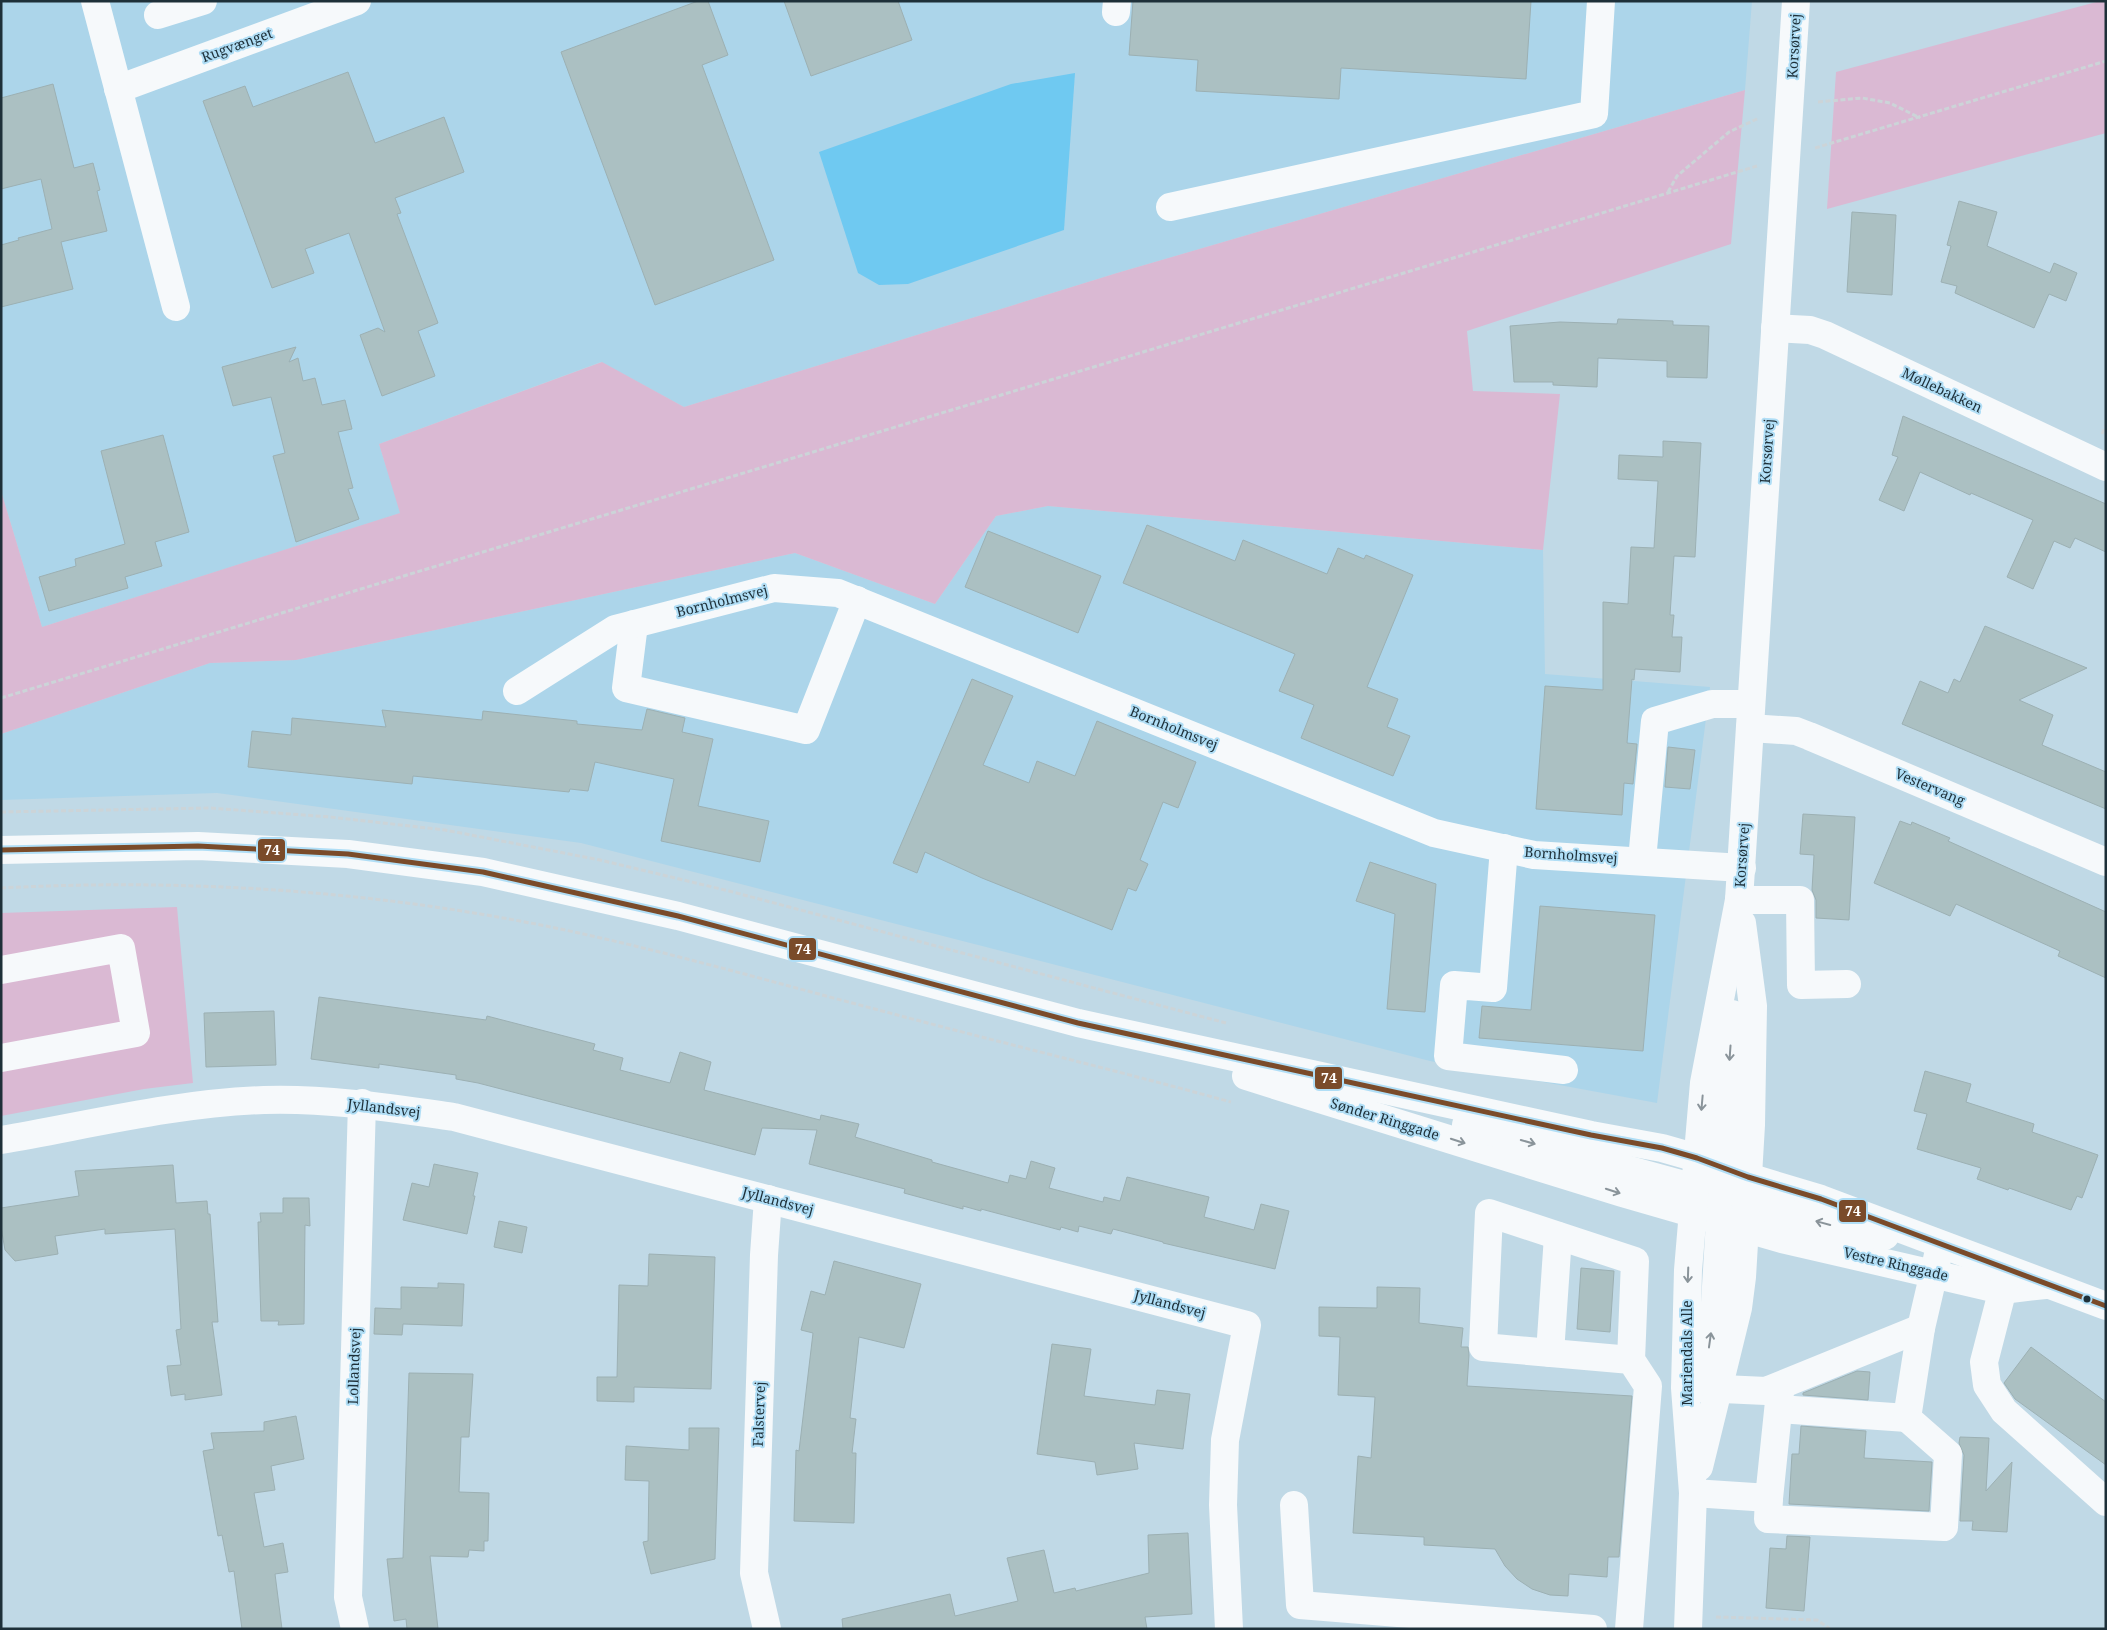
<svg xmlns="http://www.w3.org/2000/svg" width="2107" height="1630" font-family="'Noto Serif',serif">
<rect width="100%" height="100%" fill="#c0d9e6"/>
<g fill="#acd5ea">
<path d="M1,1H1752L1745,90L1117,273L684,407L601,362L379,444L401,513L42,627L1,491Z"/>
<path d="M1048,506L1543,550L1545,674L1710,687L1657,1103L1430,1061L581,843L217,793L1,800V734L210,663L296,660L795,553L935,604L996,516Z"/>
</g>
<g fill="#dab9d3">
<path d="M2100,1H2106V133L1827,209L1836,72Z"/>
<path d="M1745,90L1731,244L1467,331L1473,391L1560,394L1543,550L1048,506L996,516L935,604L795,553L296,660L210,663L1,734V491L42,627L400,513L379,444L602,362L684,407L1117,273Z"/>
<path d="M177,907L193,1083L144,1089L1,1116V913Z"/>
</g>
<path fill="#6fc9f1" d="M1075,73L1064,230L908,284L879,285L858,273L819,152L1011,84Z"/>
<g fill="#abc0c2" stroke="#9cb0b3">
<path d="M698,1H708L728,55L702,65L774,260L655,305L561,52Z"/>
<path d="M784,1H898L912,40L811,76Z"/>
<path d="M1133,1H1531L1526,79L1341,68L1339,99L1196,91L1198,60L1129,55Z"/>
<path d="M348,72L375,143L444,117L464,172L395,198L401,213L397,214L438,323L418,331L435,376L382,396L360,335L378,328L385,332L349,233L305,249L314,273L272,288L203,101L245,86L253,107Z"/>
<path d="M53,84L74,168L93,163L100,190L97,191L107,231L61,242L73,289L1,307V245L19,240L18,238L52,229L41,179L1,189V98Z"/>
<path d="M1959,201L1997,212L1987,246L2050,273L2054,263L2077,273L2066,301L2049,294L2034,328L1955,293L1957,286L1941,282L1951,246L1947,245Z"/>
<path d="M1852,212L1896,215L1892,295L1847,292Z"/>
<path d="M1618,319L1673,321V325L1709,326L1707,378L1667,377V361L1598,358L1597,387L1553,385V382H1514L1510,326L1560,322L1617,324Z"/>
<path d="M296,347L289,362L298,358L303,381L315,378L322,405L345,400L352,429L338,432L353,488L348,489L359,519L296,542L273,456L285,453L271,397L233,406L222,367Z"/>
<path d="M1903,416L2106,504V552L2075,538L2070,548L2054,541L2033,589L2007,577L2033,520L1971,493L1970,495L1920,472L1904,511L1879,500L1898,457L1892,455Z"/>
<path d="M163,435L189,532L155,542L162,566L125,577L128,588L49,611L39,577L76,566L75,559L125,544L101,451Z"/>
<path d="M1663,441L1701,443L1695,557L1674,556L1670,615H1674L1672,637H1682L1680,672L1635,669L1634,680L1632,679L1627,743L1637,744L1633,784L1624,783L1622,815L1536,809L1545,686L1603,690V602L1628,604L1631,547L1654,548L1658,481L1618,479L1619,455L1663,457Z"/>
<path d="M1147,525L1235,561L1243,540L1327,574L1338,548L1364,559L1366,555L1413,575L1367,687L1398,699L1387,727L1410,736L1393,776L1301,738L1314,705L1279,691L1295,654L1123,583Z"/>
<path d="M988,531L1101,576L1078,633L965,587Z"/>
<path d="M1985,626L2087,668L2019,700L2053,715L2042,745L2106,772V809L1902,724L1920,681L1948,693L1954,679L1960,682Z"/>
<path d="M972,679L1013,696L983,765L1029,783L1037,761L1075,776L1097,721L1196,762L1178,808L1163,802L1140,860L1148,864L1136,891L1128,888L1112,930L982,878L925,852L917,873L893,863Z"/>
<path d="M647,709L685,718L682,732L713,739L698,806L769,821L760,862L661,841L674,779L595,762L588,791L570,789L569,792L413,776L412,784L248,767L252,731L291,735L292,718L386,727L382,710L482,720L483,711L577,721V724L642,730Z"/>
<path d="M1668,747L1695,750L1690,789L1665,787Z"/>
<path d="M1803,814L1855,817L1849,920L1816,918V900L1812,890L1814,855L1800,854Z"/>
<path d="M1900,821L1911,825L1912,822L1950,838L1948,841L2106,912V978L2058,956L2060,951L1956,904L1950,916L1874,883Z"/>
<path d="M1370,862L1436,884L1425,1012L1387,1009L1395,914L1356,901Z"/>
<path d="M1540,906L1655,915L1643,1051L1479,1038L1482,1006L1531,1010Z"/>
<path d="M319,997L486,1020L487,1016L595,1044L593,1050L623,1058L620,1070L670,1083L680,1052L711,1062L704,1090L820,1120L821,1115L859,1124L855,1137L932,1160V1162L1008,1183L1010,1175L1026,1179L1031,1161L1055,1168L1049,1188L1103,1202L1104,1197L1120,1201L1127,1177L1209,1197L1204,1217L1254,1230L1261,1204L1289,1211L1275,1269L1163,1243V1242L1113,1229L1111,1234L1079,1226L1078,1232L1061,1227L1060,1230L981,1209V1211L963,1206V1209L904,1193L905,1189L809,1164L817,1130L762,1128L755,1155L478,1083L456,1079V1075L379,1064V1068L311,1059Z"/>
<path d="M274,1011L276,1065L206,1067L204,1013Z"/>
<path d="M1925,1071L1971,1084L1966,1102L2034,1124L2032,1132L2098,1155L2082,1198L2077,1196L2071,1210L2009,1188L2008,1190L1977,1179L1981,1168L1917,1149L1927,1114L1914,1111Z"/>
<path d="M434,1164L478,1173L473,1196H475L467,1234L403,1220L412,1183L429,1187Z"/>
<path d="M173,1165L176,1203L207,1201L208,1214H210L218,1322H212L222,1395L185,1400V1394L171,1396L167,1366L181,1365L176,1330L181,1329L175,1229L105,1234V1229L55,1236L58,1254L15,1261L5,1250L1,1227V1208L79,1196L75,1171Z"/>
<path d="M283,1198H309L310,1226L305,1225L304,1324L278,1325L279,1321H261L258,1222H261L260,1213H283Z"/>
<path d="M499,1221L527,1227L522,1253L494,1247Z"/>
<path d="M649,1254L715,1257L711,1389L634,1387V1402L597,1401V1377H617L619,1285L648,1286Z"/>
<path d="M834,1261L921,1284L904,1348L859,1337L850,1418L856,1419L852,1453H856L854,1523L794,1521L796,1450L799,1451L813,1333L801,1330L811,1291L825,1295Z"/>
<path d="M1581,1268L1614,1271L1610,1332L1577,1329Z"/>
<path d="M438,1283L464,1284L462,1326L403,1324L402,1335L374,1334L375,1308L401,1309V1287L438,1288Z"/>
<path d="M1377,1287L1420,1288L1419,1323L1463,1328L1461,1347H1468L1469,1355L1467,1386L1632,1396L1619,1557H1608L1607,1577L1569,1574L1568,1596L1550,1595L1532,1589L1517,1579L1505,1566L1495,1549L1424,1545V1537L1353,1533L1358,1456L1371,1458L1375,1397L1338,1395L1340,1337L1319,1336V1307L1377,1308Z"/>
<path d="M1052,1344L1091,1349L1084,1396L1155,1405L1157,1390L1190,1394L1183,1449L1134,1443L1138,1469L1097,1475L1095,1462L1037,1454Z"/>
<path d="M2031,1347L2106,1402V1465L2015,1399L2004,1383Z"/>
<path d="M1857,1371L1870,1372L1868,1400L1803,1395V1393Z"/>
<path d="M409,1373L473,1374L469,1437H461L459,1492L489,1493L488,1541H484V1551L469,1550L468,1557L430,1556L438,1629H407L406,1619L394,1621L387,1559L403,1558Z"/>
<path d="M296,1416L304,1459L271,1466L275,1490L254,1493L264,1547L283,1543L288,1572L275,1574L282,1629H242L234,1571L229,1572L222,1535L218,1536L203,1451L214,1449L211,1433L264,1431V1422Z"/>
<path d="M1801,1426L1866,1431L1864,1458L1932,1462L1929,1511L1789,1504L1792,1454H1799Z"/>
<path d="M689,1428H719L715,1559L651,1574L643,1542L648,1541L649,1481L625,1480L626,1446L689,1450Z"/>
<path d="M1960,1437L1989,1438L1986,1491L2012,1462L2007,1532L1972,1530L1973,1521H1960L1964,1455L1959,1443Z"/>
<path d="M1188,1533L1192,1614L1145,1617L1147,1629H843L842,1619L950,1594L955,1616L1018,1601L1007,1558L1044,1550L1054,1593L1075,1588L1076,1591L1149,1573L1148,1535Z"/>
<path d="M1787,1536L1810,1537L1804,1611L1766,1608L1770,1548L1786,1549Z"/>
</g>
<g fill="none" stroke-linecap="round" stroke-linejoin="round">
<g stroke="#ccd4d8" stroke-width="3" stroke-dasharray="5 2.5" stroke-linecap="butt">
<path d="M1818,102L1862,98L1890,103L1920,118"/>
<path d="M1815,148L2106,61"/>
<path d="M1668,192L1677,176L1729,132L1759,118"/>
<path d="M2102,434L2106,425"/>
<path d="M1,698L1757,166"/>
<path d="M1,812L210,808L330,817L445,830L600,860L729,891L1226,1023"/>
<path d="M1,888C190,878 380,891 565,930C668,952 769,981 871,1008C990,1040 1111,1069 1231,1102"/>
<path d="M1716,1617L1817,1620L1830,1629"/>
</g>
<g stroke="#f6f9fb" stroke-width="28">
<path d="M95,1L176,307"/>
<path d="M1116,12L1117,1"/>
<path d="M158,15L203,1"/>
<path d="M118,89L357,1"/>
<path d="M1170,207L1594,114L1601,1"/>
<path d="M1775,328L1810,330L1825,335L2106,467"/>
<path d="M634,624L626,688L806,730L857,600"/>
<path d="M517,691L615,629L774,588L838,593L1434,833L1534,855L1742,868"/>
<path d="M1750,728L1796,731L1809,736L2106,862"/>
<path d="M1504,848L1493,988L1454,985L1448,1056L1564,1070"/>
<path d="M1,850L198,846L348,854L483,872L678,916L1078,1023L1591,1135L1662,1148L1697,1158L1748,1177L1821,1199L2106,1306"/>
<path d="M1642,860L1655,721L1712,704H1751"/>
<path d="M1739,900H1800L1801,985L1847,984"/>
<path d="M1,970L121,948L136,1033L1,1058"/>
<path d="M1246,1076L1622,1193L1782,1239L2002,1290L2045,1285"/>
<path d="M1466,1125L1695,1188L1723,1186L1748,1177"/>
<path d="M1,1140C88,1125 176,1103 264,1100C328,1098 391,1108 454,1117L1247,1325L1225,1440L1223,1505L1229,1629"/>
<path d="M1723,1183L1732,1014"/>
<path d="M1730,1201L1747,1202L1855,1232L1885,1236"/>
<path d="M2007,1273L1984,1362L1987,1385L2004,1411L2106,1502"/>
<path d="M1550,1353L1558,1236"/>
<path d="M1704,1382L1715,1303L1720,1221L1717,1203"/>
<path d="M1701,1388L1766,1391L1921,1328L1938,1255"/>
<path d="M1779,1409L1907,1418L1921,1328"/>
<path d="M1699,1467L1738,1308L1742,1277L1751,1125L1753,1006L1742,923"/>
<path d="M1693,1493L1769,1498L1780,1392"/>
<path d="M1769,1498L1768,1519L1944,1527L1948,1454L1907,1418"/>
<path d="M1294,1505L1300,1605L1593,1629"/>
<path d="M355,1629L348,1597L362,1103"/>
<path d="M767,1629L754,1573L764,1255L768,1199"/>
<path d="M1629,1629L1648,1386L1631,1360L1635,1261L1489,1213L1483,1347L1631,1360"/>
<path d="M1688,1629L1693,1493L1685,1388L1688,1270L1704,1083L1739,900L1796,1"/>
</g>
<g stroke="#b0def6" stroke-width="9">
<path id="bus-1" d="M1,850L198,846L348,854L483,872L678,916L1078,1023L1591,1135L1662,1148L1697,1158L1748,1177L1821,1199L2106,1306"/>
</g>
<use href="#bus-1" stroke="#7a4b2a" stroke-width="5"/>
</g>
<defs><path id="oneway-shaft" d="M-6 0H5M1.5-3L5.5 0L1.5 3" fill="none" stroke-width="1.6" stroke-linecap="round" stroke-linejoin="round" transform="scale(1.25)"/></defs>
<g stroke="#8a949a">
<use href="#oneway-shaft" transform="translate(1730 1053) rotate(94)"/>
<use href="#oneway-shaft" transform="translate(1702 1103) rotate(95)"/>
<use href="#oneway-shaft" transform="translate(1458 1141) rotate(18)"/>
<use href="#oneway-shaft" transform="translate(1528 1142) rotate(16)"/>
<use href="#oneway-shaft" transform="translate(1613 1191) rotate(18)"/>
<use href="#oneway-shaft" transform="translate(1823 1223) rotate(-165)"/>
<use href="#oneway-shaft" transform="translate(1688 1275) rotate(92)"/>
<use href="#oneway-shaft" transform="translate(1710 1340) rotate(-82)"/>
</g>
<circle fill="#1e3039" stroke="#b0def6" stroke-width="2" cx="2087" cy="1299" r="4.5"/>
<g text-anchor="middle" stroke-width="4" stroke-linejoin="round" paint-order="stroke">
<g font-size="14" fill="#1e3039" stroke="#b0def6">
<text transform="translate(237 45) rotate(-20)" y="5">Rugvænget</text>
<text transform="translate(1794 46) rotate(-87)" y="5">Korsørvej</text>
<text transform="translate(1942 390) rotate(25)" y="5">Møllebakken</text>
<text transform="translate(1767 451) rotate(-86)" y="5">Korsørvej</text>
<text transform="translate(722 601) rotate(-14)" y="5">Bornholmsvej</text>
<text transform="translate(1174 728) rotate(22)" y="5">Bornholmsvej</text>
<text transform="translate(1930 787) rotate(23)" y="5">Vestervang</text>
<text transform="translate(1571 855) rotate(4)" y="5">Bornholmsvej</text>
<text transform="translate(1742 855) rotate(-86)" y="5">Korsørvej</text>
<text transform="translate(384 1108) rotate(7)" y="5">Jyllandsvej</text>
<text transform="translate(1385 1119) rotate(17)" y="5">Sønder Ringgade</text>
<text transform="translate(778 1201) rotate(15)" y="5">Jyllandsvej</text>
<text transform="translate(1896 1264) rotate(13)" y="5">Vestre Ringgade</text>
<text transform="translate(1170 1304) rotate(15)" y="5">Jyllandsvej</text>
<text transform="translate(1687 1353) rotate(-90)" y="5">Mariendals Alle</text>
<text transform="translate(354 1366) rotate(-88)" y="5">Lollandsvej</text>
<text transform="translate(759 1414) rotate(-88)" y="5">Falstervej</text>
</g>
</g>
<g stroke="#b0def6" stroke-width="2">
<rect x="257" y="838" width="29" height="24" rx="5" fill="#7a4b2a"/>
<rect x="788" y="937" width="29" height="24" rx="5" fill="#7a4b2a"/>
<rect x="1314" y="1066" width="29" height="24" rx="5" fill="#7a4b2a"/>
<rect x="1838" y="1199" width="29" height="24" rx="5" fill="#7a4b2a"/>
</g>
<g font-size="14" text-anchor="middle" font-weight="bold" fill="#fff">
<text x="272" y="855">74</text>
<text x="803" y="954">74</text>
<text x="1329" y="1083">74</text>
<text x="1853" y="1216">74</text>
</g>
<rect width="2107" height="1630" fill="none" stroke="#1e3039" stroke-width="5"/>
</svg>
